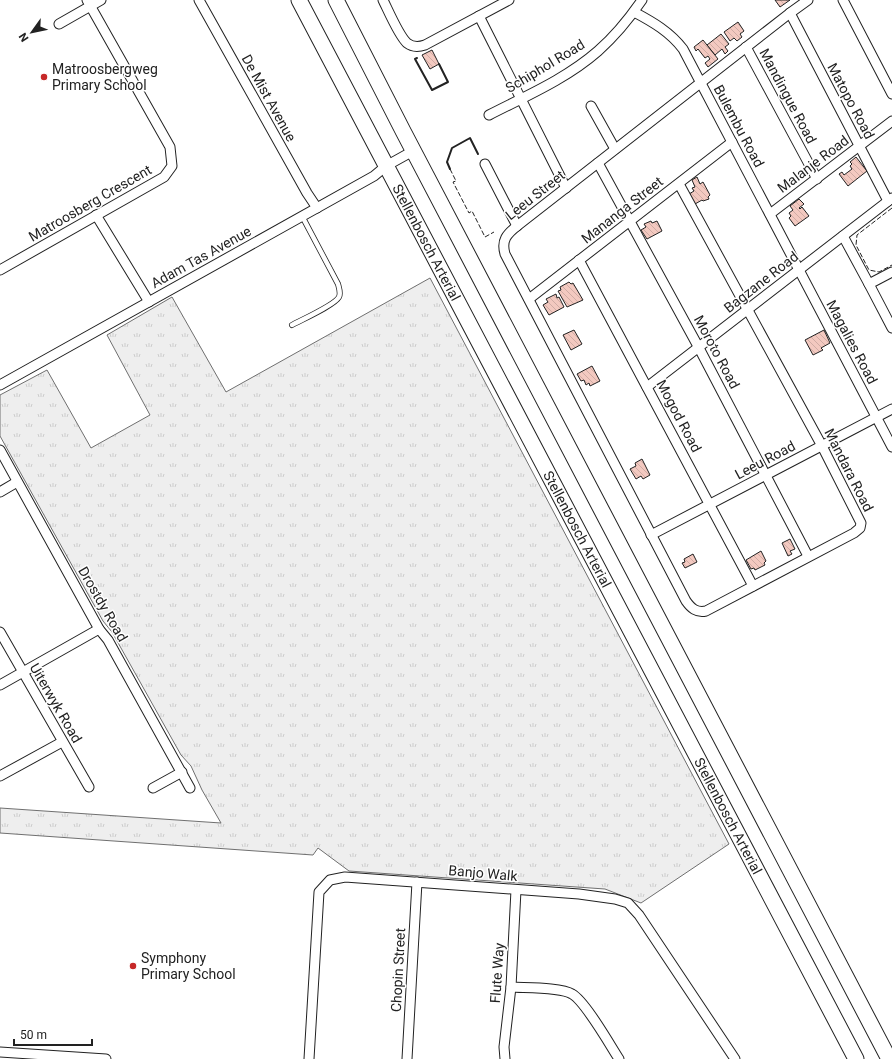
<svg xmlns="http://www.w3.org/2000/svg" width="892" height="1059" font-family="Roboto,sans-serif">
<defs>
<pattern id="grass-tufts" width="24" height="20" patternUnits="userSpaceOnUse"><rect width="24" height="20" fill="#eee"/><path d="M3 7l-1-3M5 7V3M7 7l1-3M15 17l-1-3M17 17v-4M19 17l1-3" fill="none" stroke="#ccc"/></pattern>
<pattern id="building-back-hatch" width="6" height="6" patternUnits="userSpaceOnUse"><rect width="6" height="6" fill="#f3c9c0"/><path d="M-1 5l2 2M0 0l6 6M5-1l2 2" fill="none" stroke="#d0aca5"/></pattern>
</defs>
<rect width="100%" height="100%" fill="#fff"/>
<path fill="url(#grass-tufts)" stroke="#6f6f6f" d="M430,278L729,844L641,903L605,889L349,871L318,848L313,855L0,833V808L221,823L202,790L191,766L181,755L112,632L103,621L0,436V395L47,370L91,448L150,415L107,335L172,297L226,392Z"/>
<g fill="url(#building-back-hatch)" stroke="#222">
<path d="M775,0H790L780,7Z"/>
<path d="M738,22L744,31L740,34L742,37L737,41L734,38L730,41L724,32Z"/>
<path d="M721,34L729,44L725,47L728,51L725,54L722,49L715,55L707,45Z"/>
<path d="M703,40L718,59L708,67L705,63L710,59L708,56L705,58L698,49L696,51L694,47Z"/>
<path d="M432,50L439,64L430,69L422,55Z"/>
<path d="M856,157L867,171L848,186L839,174L842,172L844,175L852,169L850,166L852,164L850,162Z"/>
<path d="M697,177L700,184L703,182L710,195L708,197L709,199L703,201L702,200L695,204L689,194L694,191L692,188L695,187L692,180Z"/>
<path d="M799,199L804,204L799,208L800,209L802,207L809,216L795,226L789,218L791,216L789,213L793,210L790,206Z"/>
<path d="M651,221L652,223L657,221L662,231L647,239L641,230L646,227L644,224Z"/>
<path d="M569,282L571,284L573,283L583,300L567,307L558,291L561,290L560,287Z"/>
<path d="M556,294L557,298L559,297L564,307L549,315L543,305L548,302L546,299Z"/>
<path d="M574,330L582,344L571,350L563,335Z"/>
<path d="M824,330L830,343L821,348L823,350L813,355L805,340Z"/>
<path d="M592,366L600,381L590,386L589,383L586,385L584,380L581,381L577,374Z"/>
<path d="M642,459L650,475L643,479L641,476L636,479L630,469L636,466L635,463Z"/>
<path d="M790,539L795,549L790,551L792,554L788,556L782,543Z"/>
<path d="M761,551L766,561L764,563L765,565L755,570L754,568L751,569L746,560Z"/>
<path d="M693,554L697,562L685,568L682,563L685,562L684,559Z"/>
</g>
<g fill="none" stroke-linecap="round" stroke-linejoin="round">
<g stroke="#222" stroke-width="6">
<path id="lane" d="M292,325C301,320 335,305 339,297C341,293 339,288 338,284L302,216"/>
</g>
<g stroke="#222" stroke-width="11">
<g id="street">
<path d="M199,0L307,193L317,208"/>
<path d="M383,0C388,10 399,36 407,43C412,47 419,47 425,45L509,0"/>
<path d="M843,0L892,94"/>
<path d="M634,12C653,22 670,32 683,49L892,447"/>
<path d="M790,13L888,201"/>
<path d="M479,16L566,188"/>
<path d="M59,24L101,0"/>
<path d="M746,47L817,179"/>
<path d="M591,106L615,149"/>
<path d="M489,115C526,96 566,79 598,51C615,36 629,19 642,0"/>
<path d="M598,163L699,348L808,556"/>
<path d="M485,164L517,226"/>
<path d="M679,184L822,446L861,523L860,528L854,533L706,611C696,613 691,608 686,601L505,254C501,240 507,234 517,226L790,13L808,0"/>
<path d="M770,214L892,121"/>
<path d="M96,215L149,302"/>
<path d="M843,236L869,284L892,328"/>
<path d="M579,260L753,586"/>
<path d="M0,270L164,177L172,166L170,147L87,0"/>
<path d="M869,284L892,272"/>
<path d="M529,299L732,142"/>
<path d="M0,385L374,176L386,166L413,151"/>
<path d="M647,387L892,198"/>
<path d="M0,450L99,629L108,640L190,788"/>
<path d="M0,492L17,482"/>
<path d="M651,535L892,409"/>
<path d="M0,632L89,787"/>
<path d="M0,685L99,629"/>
<path d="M0,776L62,742"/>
<path d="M153,788L182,772"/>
<path d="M511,987C525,988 561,987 572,994C585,1001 610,1045 619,1059"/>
<path d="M0,1052L106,1059"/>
<path d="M309,1059L319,892L330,880L345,877L579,894L615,899L628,903L639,915L735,1059"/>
<path d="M407,1059L417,882"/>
<path d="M505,1059L504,1047L511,987L516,890"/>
</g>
</g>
<g stroke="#222" stroke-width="17">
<g id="primary">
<path id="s1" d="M299,0L856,1059"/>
<path d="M336,0L403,131L889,1059"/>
</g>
</g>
<use href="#lane" stroke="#fff" stroke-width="4.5"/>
<use href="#street" stroke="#fff" stroke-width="9"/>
<use href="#primary" stroke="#fff" stroke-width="15"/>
<g stroke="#222" stroke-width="1" stroke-dasharray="5 2" stroke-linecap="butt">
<path d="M450,169L456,181L453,182L469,213L472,211L485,237L494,232"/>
<path d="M892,208L857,235L856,245L869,270L879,272L892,265"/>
</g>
<g stroke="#222" stroke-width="2">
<path d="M417,58L415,59L432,90L448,82L439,64"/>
<path d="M450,169L447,162L452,148L470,138L478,154"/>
</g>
</g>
<g fill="#c62828" stroke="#fff" stroke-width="1.5">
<circle cx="44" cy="77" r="4"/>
<circle cx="133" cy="966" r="4"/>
</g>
<g text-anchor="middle" stroke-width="3" stroke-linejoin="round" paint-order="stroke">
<g font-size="14" fill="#222" stroke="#fff">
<text transform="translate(545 66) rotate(-31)" y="5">Schiphol Road</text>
<text transform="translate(788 96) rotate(62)" y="5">Mandingue Road</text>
<text transform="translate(269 98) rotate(61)" y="5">De Mist Avenue</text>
<text transform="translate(851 101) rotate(62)" y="5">Matopo Road</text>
<text transform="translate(739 126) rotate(62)" y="5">Bulembu Road</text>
<text transform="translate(813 164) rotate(-37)" y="5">Malanje Road</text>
<text transform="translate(535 195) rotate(-38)" y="5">Leeu Street</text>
<text transform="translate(90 203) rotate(-30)" y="5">Matroosberg Crescent</text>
<text transform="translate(622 210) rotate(-38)" y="5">Mananga Street</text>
<text dy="5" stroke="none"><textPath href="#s1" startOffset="274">Stellenbosch Arterial</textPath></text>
<text transform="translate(201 257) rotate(-29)" y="5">Adam Tas Avenue</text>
<text transform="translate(761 282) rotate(-38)" y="5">Bagzane Road</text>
<text transform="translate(852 342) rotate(62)" y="5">Magalies Road</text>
<text transform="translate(717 352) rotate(62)" y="5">Moroto Road</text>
<text transform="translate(679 416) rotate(62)" y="5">Mogod Road</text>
<text transform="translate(765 460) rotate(-28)" y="5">Leeu Road</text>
<text transform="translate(849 470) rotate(63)" y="5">Mandara Road</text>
<text dy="5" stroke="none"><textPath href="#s1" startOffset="598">Stellenbosch Arterial</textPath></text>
<text transform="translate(103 604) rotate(60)" y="5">Drostdy Road</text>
<text transform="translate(56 703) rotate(60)" y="5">Uiterwyk Road</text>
<text dy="5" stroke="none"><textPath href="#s1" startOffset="922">Stellenbosch Arterial</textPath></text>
<text transform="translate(483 873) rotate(5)" y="5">Banjo Walk</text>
<text transform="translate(398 970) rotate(-87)" y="5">Chopin Street</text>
<text transform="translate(497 973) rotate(-86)" y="5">Flute Way</text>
</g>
<g font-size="14" fill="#222" stroke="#fff" text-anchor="start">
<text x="52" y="74">Matroosbergweg<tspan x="52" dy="16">Primary School</tspan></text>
<text x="141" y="963">Symphony<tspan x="141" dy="16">Primary School</tspan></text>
</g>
</g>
<g transform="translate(32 32) rotate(237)" stroke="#ffffff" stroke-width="3" paint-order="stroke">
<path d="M0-3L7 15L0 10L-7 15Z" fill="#222222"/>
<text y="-6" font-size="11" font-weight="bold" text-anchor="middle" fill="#222222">N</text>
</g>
<path d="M14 1039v6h78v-6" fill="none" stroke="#222222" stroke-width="2"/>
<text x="20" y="1039" font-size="12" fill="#222222" stroke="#ffffff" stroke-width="3" paint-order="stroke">50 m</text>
</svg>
